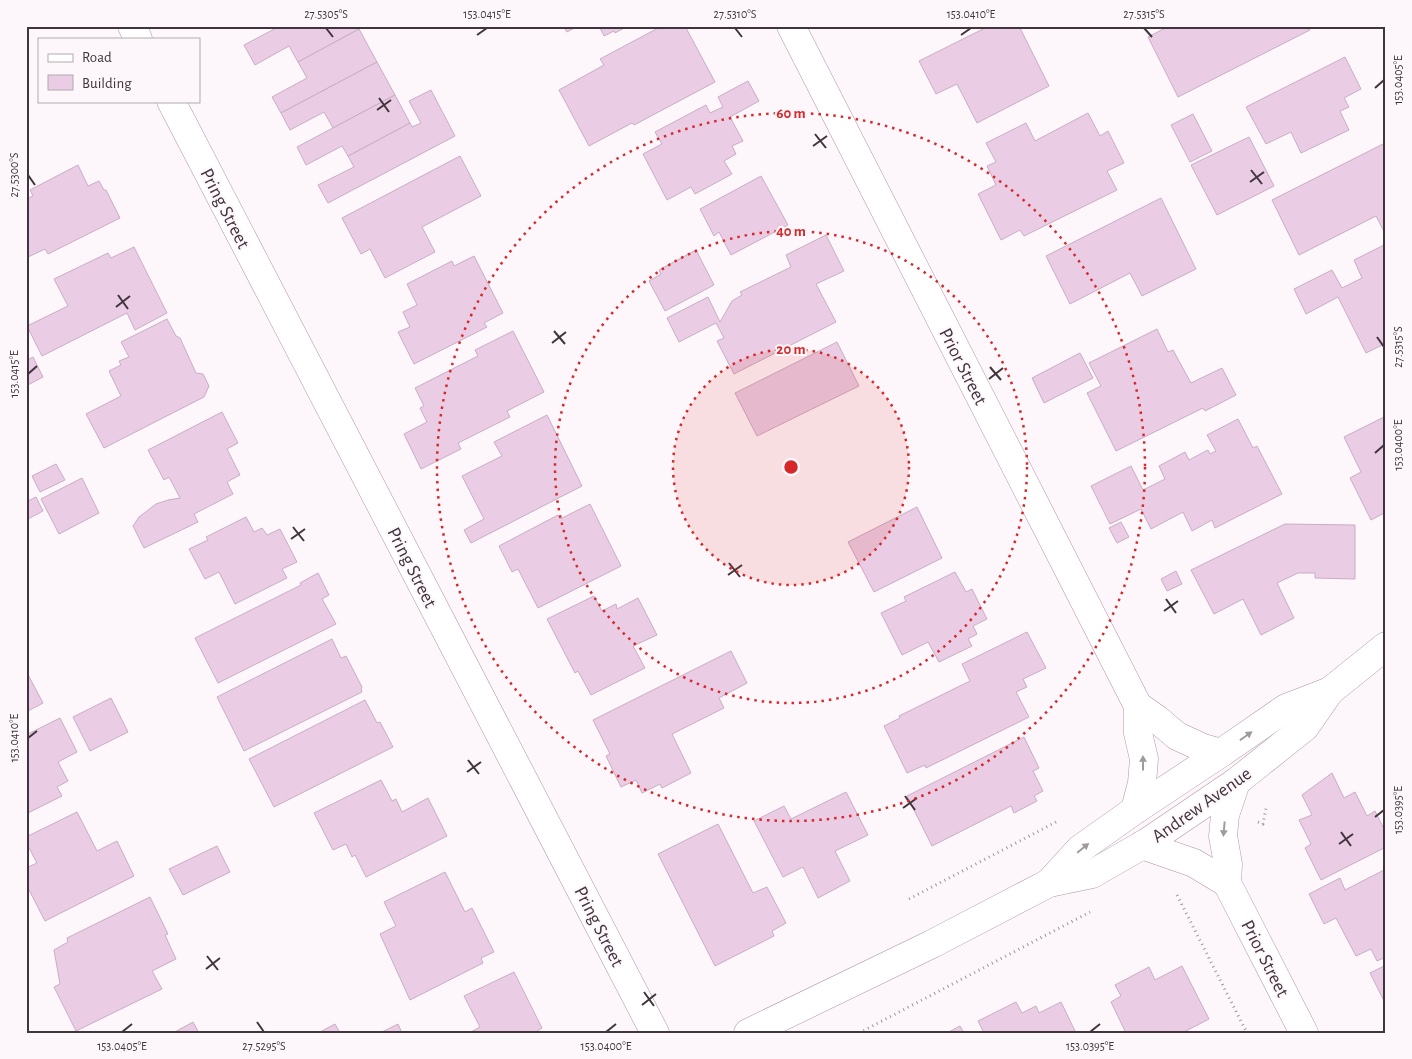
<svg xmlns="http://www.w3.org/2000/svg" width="1412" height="1059" font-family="'Alegreya Sans',sans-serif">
<rect width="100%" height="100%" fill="#fdf7fb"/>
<g fill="#eacde4" stroke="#c9adc3">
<path d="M280,26H358L359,29L298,62L289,46L255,65L244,45Z"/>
<path d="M563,26H578L567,32Z"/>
<path d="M599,26H628L615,33L614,31L604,36Z"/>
<path d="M662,26H685L715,82L634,125L632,123L589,146L559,90L604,65L600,59Z"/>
<path d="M982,26H1019L1049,86L977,123L957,84L936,94L919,61L983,29Z"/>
<path d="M1169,26H1308L1310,30L1178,97L1148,37Z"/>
<path d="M359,29L377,62L281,113L272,97L307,78L298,62Z"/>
<path d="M1345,57L1361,89L1344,98L1349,107L1340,111L1349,130L1301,153L1291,132L1266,144L1246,107Z"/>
<path d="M377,62L395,95L333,128L324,112L290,130L281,113Z"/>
<path d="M748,81L759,101L730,117L743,141L732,146L736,154L724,161L732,174L695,194L691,187L667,200L643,154L662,144L655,132L706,105L710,113L723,107L718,97Z"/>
<path d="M431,90L455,136L328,203L318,185L354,167L348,156L410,123L412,127L421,123L409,101Z"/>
<path d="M395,95L410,123L348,156L342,146L306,165L297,147Z"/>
<path d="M1088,113L1100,136L1108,131L1124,163L1107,171L1117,190L1024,236L1020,230L1001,240L978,194L996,185L987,166L996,162L986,143L1026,123L1035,141Z"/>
<path d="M1193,114L1212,151L1190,162L1171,125Z"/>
<path d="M1249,137L1274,186L1217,215L1191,165Z"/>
<path d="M1385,143L1386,235L1376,216L1299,255L1272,200Z"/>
<path d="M460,156L481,196L422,227L435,252L385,278L370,249L361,254L342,218Z"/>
<path d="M78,165L88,186L99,181L104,190H106L120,218L48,254L45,249L26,258V199L33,196L30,190Z"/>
<path d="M761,176L788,225L731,255L719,232L714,236L700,209Z"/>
<path d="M1161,198L1196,269L1142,296L1130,273L1070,304L1046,256Z"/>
<path d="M826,235L844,271L816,284L836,322L734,374L717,341L724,338L716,323L679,342L667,318L708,297L720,322L732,301L742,295L740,292L791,267L786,255Z"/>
<path d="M1386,244V343L1366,353L1338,297L1306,314L1294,289L1332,270L1342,288L1362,278L1354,260Z"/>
<path d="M134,247L167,313L135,330L127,313L42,356L27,326L68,306L54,279L108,253L111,258Z"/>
<path d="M696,250L714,285L665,311L649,281L661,274L659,270Z"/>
<path d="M474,256L503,313L484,323L487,327L414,364L398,332L410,327L403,312L417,305L407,284L452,261L454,266Z"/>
<path d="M167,319L176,336L180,338L196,373L203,374L209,386L204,397L104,448L86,414L121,396L109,371L121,365L119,361L129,357L121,342Z"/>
<path d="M1157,329L1168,352L1173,350L1191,383L1222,368L1236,395L1205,411L1203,408L1116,451L1087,393L1101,386L1089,363Z"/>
<path d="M513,331L544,392L507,411L510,417L458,443L461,449L421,469L404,434L427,422L420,408L424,406L415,388L478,356L475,350Z"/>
<path d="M837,342L859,386L757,436L735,393Z"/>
<path d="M1080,353L1093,378L1044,403L1032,378Z"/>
<path d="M33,357L43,377L26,386V361Z"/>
<path d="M222,412L238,443L227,449L240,475L227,482L233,494L194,514L198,522L144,548L133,526L139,517L156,504L168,500L180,498L169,477L164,480L148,450Z"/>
<path d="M547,415L582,486L471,543L464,530L484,519L462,476L502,456L494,442Z"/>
<path d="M1386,416V512L1371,520L1350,478L1361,472L1344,437Z"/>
<path d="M1238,419L1253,448L1257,446L1282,494L1215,528L1212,520L1192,531L1183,512L1151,529L1141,509L1110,524L1091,486L1131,466L1143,490L1165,479L1159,466L1185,452L1189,460L1208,450L1210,454L1216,451L1207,435Z"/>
<path d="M56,464L65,480L40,492L32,476Z"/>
<path d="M82,478L99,513L59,534L41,499Z"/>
<path d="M36,497L43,511L26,520V502Z"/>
<path d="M590,504L621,566L538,608L518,569L512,572L499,546L558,515L560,519Z"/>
<path d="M917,507L942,558L874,592L848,542Z"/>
<path d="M246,517L254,532L262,528L267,535L280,529L297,562L282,569L287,578L235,604L219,572L205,579L189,549L208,540L206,537Z"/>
<path d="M1121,522L1129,537L1117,543L1109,528Z"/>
<path d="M1285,524L1355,525V579L1315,578V573H1298L1277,583L1294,618L1261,635L1243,599L1214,614L1191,570Z"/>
<path d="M1176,571L1182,584L1167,591L1161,579Z"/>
<path d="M955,572L966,592L972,589L987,619L973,626L977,634L968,639L972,646L939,662L928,642L902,655L881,613L906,601L904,597Z"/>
<path d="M318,573L329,595L322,599L336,624L218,683L195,638L301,585L300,583Z"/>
<path d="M594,596L602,611L616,604L617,609L638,598L657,635L633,646L645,668L591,695L578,671L575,673L547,619Z"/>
<path d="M1027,632L1046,668L1023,679L1027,687L1016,692L1029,717L926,768L925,765L907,773L884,726L900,718L899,716L970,681L962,664Z"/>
<path d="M332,639L341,658L346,656L362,687L361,689L362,692L244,751L217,697Z"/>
<path d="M731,651L747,683L719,698L724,708L672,734L691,773L662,788L660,784L642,793L636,780L621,787L606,756L610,754L593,720Z"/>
<path d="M26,671L43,703L26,712Z"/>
<path d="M111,698L128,732L90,751L73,717Z"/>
<path d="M365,700L377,723L380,722L393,747L274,807L249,759Z"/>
<path d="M60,718L77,752L58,762L68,781L57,787L62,796L26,814V735Z"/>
<path d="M1024,737L1039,768L1033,771L1043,791L1034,796L1037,801L1014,813L1011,806L932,846L907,796Z"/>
<path d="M1332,773L1344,798L1355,792L1367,816L1375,811L1386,833V847L1321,880L1305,848L1311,844L1299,820L1312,815L1302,795Z"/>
<path d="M381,780L392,801L396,799L402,812L428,798L447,836L366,877L355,855L352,857L346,844L333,850L314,813Z"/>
<path d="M846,792L868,835L835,851L850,881L818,898L803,867L783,877L754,821L784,806L791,819Z"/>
<path d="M77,812L97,851L117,841L134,876L45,921L26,884V868L37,863L26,842V837Z"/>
<path d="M718,824L753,893L767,887L786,923L772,931L774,936L715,966L658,854Z"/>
<path d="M217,846L230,872L183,895L169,869Z"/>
<path d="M1386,869V957L1377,961L1371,949L1356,956L1336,918L1324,924L1309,894L1340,878L1345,890Z"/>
<path d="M445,872L465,912L472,908L494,952L481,958L483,963L410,1000L380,934L396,926L384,902Z"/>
<path d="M150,897L168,934L165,935L176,959L152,971L162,989L76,1031L54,987L60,984L54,950L68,942L67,938Z"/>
<path d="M1386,965V1005L1370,973Z"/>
<path d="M1182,966L1209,1019L1182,1033H1126L1111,1002L1121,996L1115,985L1149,967L1155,980Z"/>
<path d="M514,972L542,1028L536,1032V1033H469L480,1027L464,996Z"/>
<path d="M1016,1002L1022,1013L1036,1006L1039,1013L1061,1002L1076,1033H984L978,1021Z"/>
<path d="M193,1022L199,1033H173Z"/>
<path d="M335,1024L340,1033H318Z"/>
<path d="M398,1024L402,1033H380Z"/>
<path d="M960,1026L964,1033H947Z"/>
</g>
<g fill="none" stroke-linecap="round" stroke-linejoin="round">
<g stroke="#b094aa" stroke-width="29">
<g id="minor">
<path d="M132,26L138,39"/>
<path d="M791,26L1138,706V733L1144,759L1142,783L1135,810"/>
<path d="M171,101L655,1033"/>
<path d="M1138,706L1158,720L1177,736L1203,748L1221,753"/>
<path d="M1236,782L1225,815L1223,836L1228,864L1227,883L1304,1033"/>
<path d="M1142,845L1194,863L1227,883"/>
<path d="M1049,883L1080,849L1135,810L1221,753L1286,708L1330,691"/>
<path d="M748,1033L932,944L1049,883L1092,874L1146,843L1236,782L1305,727L1330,691L1386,646"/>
</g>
</g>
<g stroke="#9e959b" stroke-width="3" stroke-dasharray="1 4" stroke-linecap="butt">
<path d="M1258,822L1263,824L1266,808"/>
<path d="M1177,895L1247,1033"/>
<path d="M909,899L1056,822"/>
<path d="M859,1033L1090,912"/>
</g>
<use href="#minor" stroke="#fff" stroke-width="28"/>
</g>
<defs><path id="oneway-solid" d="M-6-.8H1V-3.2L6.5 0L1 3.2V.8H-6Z" transform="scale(1.25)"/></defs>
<g fill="#a09a9e">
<use href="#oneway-solid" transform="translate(1246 736) rotate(-35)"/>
<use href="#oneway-solid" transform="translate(1143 763) rotate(-90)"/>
<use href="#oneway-solid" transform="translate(1224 829) rotate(95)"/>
<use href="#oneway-solid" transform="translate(1083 848) rotate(-39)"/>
</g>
<path fill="none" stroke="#40343d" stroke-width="2" d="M326,28L333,37M735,28L742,37M1144,28L1152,37M477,35L487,28M961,35L971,28M1375,88L1384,80M379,98L389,112M377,110L391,100M815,134L826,148M813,146L827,136M1251,170L1262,184M28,175L35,185M1250,182L1264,172M118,295L128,309M116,307L130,296M554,331L565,344M1377,337L1384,347M552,343L566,332M990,367L1001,380M28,374L37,366M989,379L1003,368M1375,453L1384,445M293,527L304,541M291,539L305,529M729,563L740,577M728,575L742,565M1166,599L1176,613M1164,611L1178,601M28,738L37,731M468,760L479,774M467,772L481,762M905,796L915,810M903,808L917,798M1375,817L1384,810M1341,832L1351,846M1339,844L1353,834M207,956L218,970M206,969L220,958M644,992L654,1006M642,1005L656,994M257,1022L264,1032M122,1032L132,1024M606,1032L616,1024M1090,1032L1100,1024"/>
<circle cx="791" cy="467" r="118" fill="#d62828" fill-opacity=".12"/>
<g fill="none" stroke="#d62828" stroke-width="2.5" stroke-dasharray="2.5 5">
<circle cx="791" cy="467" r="118"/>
<circle cx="791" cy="467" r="236"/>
<circle cx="791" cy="467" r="354"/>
</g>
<g text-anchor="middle" stroke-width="4" stroke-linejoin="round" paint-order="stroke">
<g font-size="19" fill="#40343d" stroke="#fdf7fb">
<text transform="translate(226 208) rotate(63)" y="7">Pring Street</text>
<text transform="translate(964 366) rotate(63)" y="7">Prior Street</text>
<text transform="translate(413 567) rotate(63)" y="7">Pring Street</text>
<text transform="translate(1201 804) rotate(-35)" y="7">Andrew Avenue</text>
<text transform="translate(600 926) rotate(63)" y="7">Pring Street</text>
<text transform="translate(1266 958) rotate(63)" y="7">Prior Street</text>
</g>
</g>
<circle cx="791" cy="467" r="8" fill="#d62828" stroke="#fdf7fb" stroke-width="2.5"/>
<g font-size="15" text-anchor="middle" font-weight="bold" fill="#d62828" stroke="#fdf7fb" stroke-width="4" stroke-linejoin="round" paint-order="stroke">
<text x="791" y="118">60 m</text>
<text x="791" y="236">40 m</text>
<text x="791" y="354">20 m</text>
</g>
<rect width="1412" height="1059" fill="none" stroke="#fdf7fb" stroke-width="55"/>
<rect x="38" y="38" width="162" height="65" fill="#fdf7fb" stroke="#b1a9af"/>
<rect x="48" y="54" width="25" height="8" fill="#ffffff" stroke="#b1a9af"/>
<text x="82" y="62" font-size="15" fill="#40343d">Road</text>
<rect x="48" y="75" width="25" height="15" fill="#eacde4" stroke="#b1a9af"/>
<text x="82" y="88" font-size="15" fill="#40343d">Building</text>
<rect x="28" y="28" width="1356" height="1004" fill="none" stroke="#40343d" stroke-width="2"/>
<g font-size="12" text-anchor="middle" fill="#40343d">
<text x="326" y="18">27.5305°S</text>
<text x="487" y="18">153.0415°E</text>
<text x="735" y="18">27.5310°S</text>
<text x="971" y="18">153.0410°E</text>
<text x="1144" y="18">27.5315°S</text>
<text transform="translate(1398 80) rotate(-90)" y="4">153.0405°E</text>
<text transform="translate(14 175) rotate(-90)" y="4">27.5300°S</text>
<text transform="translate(1398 347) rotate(-90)" y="4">27.5315°S</text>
<text transform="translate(14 374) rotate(-90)" y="4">153.0415°E</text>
<text transform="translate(1398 445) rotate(-90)" y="4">153.0400°E</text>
<text transform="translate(14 738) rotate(-90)" y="4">153.0410°E</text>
<text transform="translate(1398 810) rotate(-90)" y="4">153.0395°E</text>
<text x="122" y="1050">153.0405°E</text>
<text x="264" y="1050">27.5295°S</text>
<text x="606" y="1050">153.0400°E</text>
<text x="1090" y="1050">153.0395°E</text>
</g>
</svg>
